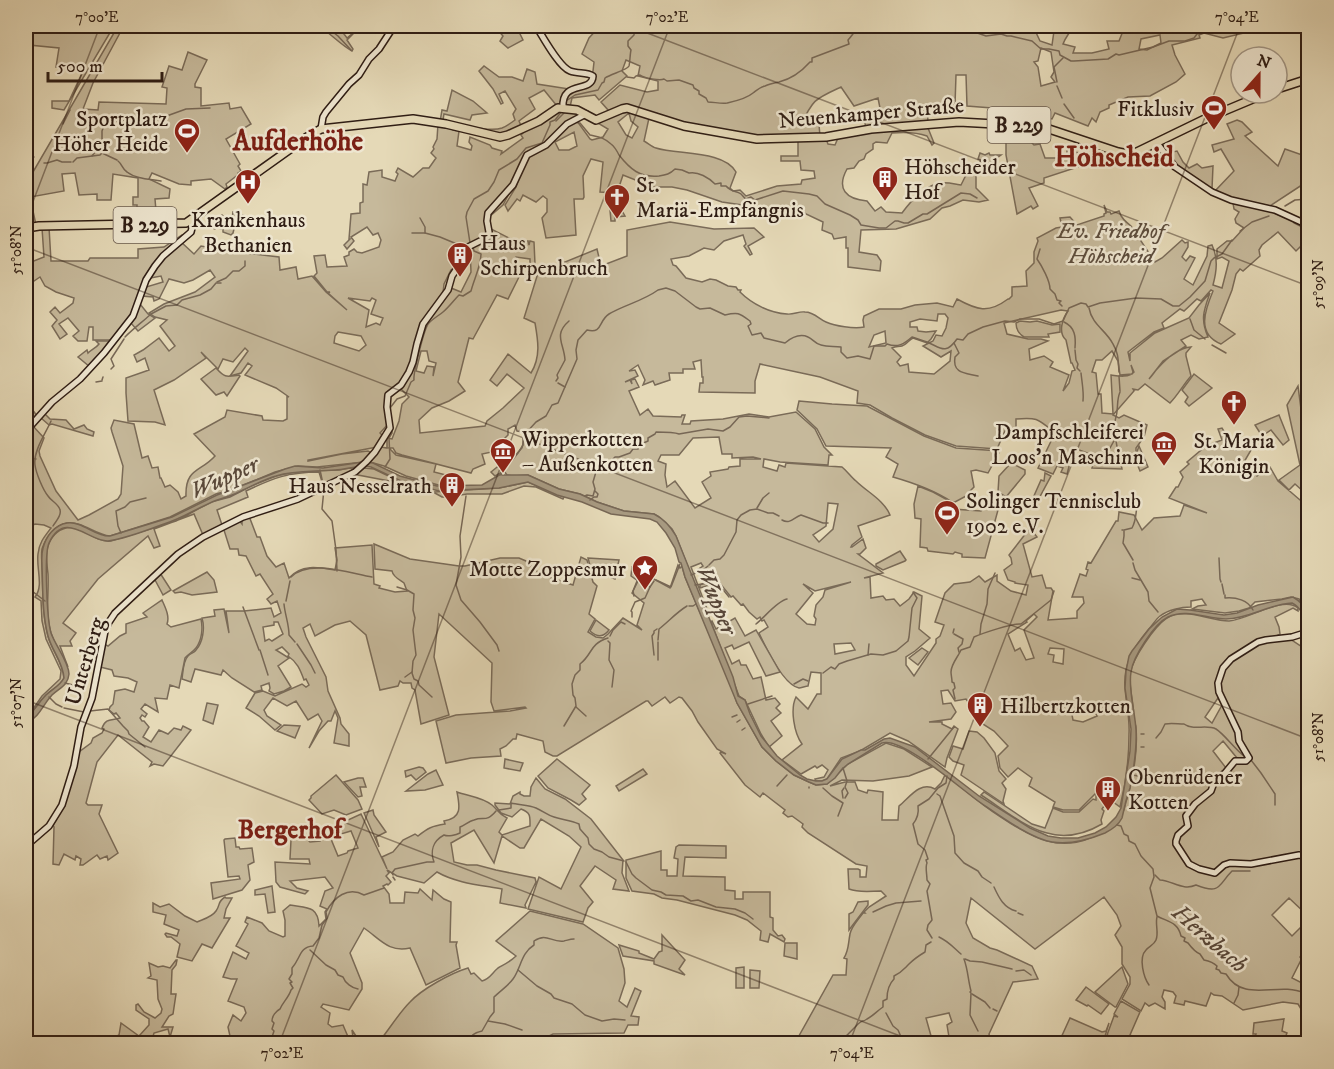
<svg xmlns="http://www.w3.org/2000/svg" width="1334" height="1069" font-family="'IM FELL DW Pica',serif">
<rect width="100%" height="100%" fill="#e5d9b7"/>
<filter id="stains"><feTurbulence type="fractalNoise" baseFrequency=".00333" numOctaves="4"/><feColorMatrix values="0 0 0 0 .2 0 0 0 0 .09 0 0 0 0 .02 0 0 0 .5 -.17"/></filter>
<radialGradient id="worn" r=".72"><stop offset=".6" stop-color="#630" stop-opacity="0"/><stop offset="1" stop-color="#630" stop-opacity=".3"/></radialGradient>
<g fill="#c6b99b" stroke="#7a6b58" stroke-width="1.5" fill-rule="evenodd">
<path d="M31,26L53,28L54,26H114L64,110L52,108V101H69L83,71L56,67L59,48L29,45Z"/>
<path d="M118,26H133L129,33L121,31L93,83L83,109L98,110L99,102L166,104L167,88L162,87L169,66L182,70L188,52L207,60L195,84V87L201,88V106L229,103L230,109L241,107L251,124L226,139L240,164L238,166L241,171L238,173L239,174L226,184L227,187L225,189L211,179L191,181V185L179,184L152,173L149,179L170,189L169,198L155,199L156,211H137V205H133V197H138V178L113,174L111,200H97V194L79,195L75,173L62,174L64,191L30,197L36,225L26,228V184Z"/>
<path d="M319,26H334L336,29L338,28L339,26H345L346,30H352L344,34L347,38L353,33V34L347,40L353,49L352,51C341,45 331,34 319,26Z"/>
<path d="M495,26H516L523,40L508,48L500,41L503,36L495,27Z"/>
<path d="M600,26H701L700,28L710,33L713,26H1073C1070,33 1066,36 1063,44L1075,47L1073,53H1092L1109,49L1107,41H1119L1125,26H1172V30L1180,32V26H1273L1223,38L1204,33L1199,35L1200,38L1172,45L1175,55L1185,74L1176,82L1150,96L1128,97L1109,105V108L1100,112L1096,122L1092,118L1088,126L1055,113L1052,119L1044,117V112L967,106L966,75H956L955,105L927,106L928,122L866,127L863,117L881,113L878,98L854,106L841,87C815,99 813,99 801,125H819L820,136H759L675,121L625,105L609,111L601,102L620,85L647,92L658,90V81L638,76L640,66L626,60L622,71L627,76L599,100L595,95L572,98L570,107L557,106L544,90L529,98L535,109L519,121L522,128L505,135L440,122L442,110L447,111L452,90L473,101L487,113L472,115L470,120L444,114L443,120C459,123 488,133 502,128C507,126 511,123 515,120L513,114L516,109L505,91L499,94L503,103L501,104L493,89L479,71L484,66L499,77H512L523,81L527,69L535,72L537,84L569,89L589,82L593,71L594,62L582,54L589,38ZM1033,26L1054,31L1052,45L1040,41ZM1160,35L1161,43L1147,50L1139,49L1141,39ZM1041,48L1051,52L1054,72L1051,77L1055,82L1041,86L1038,67L1034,62L1038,61Z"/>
<path d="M561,111C568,111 576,110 580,116L564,125L550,137L552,140L566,126L577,121L590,139L592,140L603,137L608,129L596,122L625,111H629L649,118L644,141C648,143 652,147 656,148C677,155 724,150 736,172L730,188L733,191L740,190L746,196L777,186L801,184L802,180L815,178L814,171L801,170L800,161H781V156H798V140L826,139L828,144L835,145L838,138C868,130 898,129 928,128L934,143L932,145L927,136C916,132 904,132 892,133L887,143L876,142L873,144V149L866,154L864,159L859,161L854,168L847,169C836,189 846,199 867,201L875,211L881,207L886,212L902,213C910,202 922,189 936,184C943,181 954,184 961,185L967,173L979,164L981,160L978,159L980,153L985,155L989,153L990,155H1001L976,173V188L988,200L979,202L963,200L950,206L942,208L930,219L896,229L861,230L859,252L877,255L881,261L880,271L848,267V248H846V237L834,239L832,234L822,230L823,222L800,211L795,214L790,213L789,209L781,210V213L778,215L775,210L759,216L749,206L722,202L687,190L672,187H653L623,175L617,193L600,192L603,162L591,159L583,176L584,197L583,199H574L576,235L546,238L542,218L547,212V199L543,196L536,202L523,195L520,201L517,199L508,211L505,205L516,187L525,161L528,158L526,154L509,189L488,210L486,218L487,237L468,244L464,248L466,249L459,264L451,270L444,284L443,293L435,304L438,305L451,288L461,292L471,272L470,247L488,241C491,233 488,228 488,220C488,209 502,200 510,192L503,205L489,217V221L491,229L519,243L528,241L529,245L530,241L534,242L535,264L532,266L531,270L530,267V259L516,257L515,273L519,277L508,299L497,295L473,339L469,338L458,382L465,391L449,401L432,408L419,420L420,433L485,426L487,421L503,408L524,388L507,374L497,386L490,380L508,354L531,373C541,357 538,340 535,323L524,318L538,273L597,249L601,266L627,256V230L670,222L714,229L754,228L764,237L748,246L752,254L750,255L744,246L746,244L743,235L724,241L714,250L704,248L689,256L671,259L673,265L676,266L686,278L702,282L710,279L716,280L728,286L736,287L738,290H741L740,292C752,304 770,313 787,314C793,315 799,311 805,312C814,312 819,319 826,322C835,326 854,329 864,327L863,320L864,316L879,309H901L915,305L937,303L953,307L957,299C977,310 988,314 1008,299H1009L1012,296V287L1027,286L1026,271L1034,263V252L1038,241L1037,238L1056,228L1062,227L1060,218L1070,217L1077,225L1104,216V214L1106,213L1104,205L1107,212H1110L1111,214L1119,211C1121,218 1126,222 1131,226L1155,262L1162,258L1182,240L1185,243L1188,242V247L1182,257L1186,261L1190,256L1195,258L1184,279L1193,285L1207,256L1208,246L1212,245C1218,258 1217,270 1213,285L1222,288L1229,261L1222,257L1217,259V249L1227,241H1232L1244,228L1236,223L1235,219L1239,212L1234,209L1233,203L1272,212L1293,221L1294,223L1308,230V246L1302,245L1296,251L1278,232L1262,245L1259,250L1260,256L1243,271L1240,269L1236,274L1232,290L1219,323L1235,334L1221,344C1196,334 1205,310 1213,291L1211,290L1201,301L1197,299L1184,311L1180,309L1162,323L1164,328L1154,332L1128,352L1130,361V353L1155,333L1189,318L1199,305L1210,293C1204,310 1200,319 1208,337L1199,339L1191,335L1181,340L1186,346L1163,361L1149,379C1152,376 1155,371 1158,368C1166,359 1179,348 1191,347L1186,353V356L1191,376C1183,385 1178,395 1170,403L1145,384L1138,390L1133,389L1134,391L1113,415L1119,418L1124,415L1147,425L1144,437L1136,448V464L1132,455L1120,458L1122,469L1092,468L1095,456L1074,448L1067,474L1061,472L1063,468L1057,466L1053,474L1038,468L1055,433C1038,419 1038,417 1016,419V429L1005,431L997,449L956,446L925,435L892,418L870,405L857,403L858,391L820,377L760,364L755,381V393L699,392L700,383H703V377H702L701,360L693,362L695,369H683V373H669L670,380L655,385L653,381L643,385L645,380L638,365L629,371L635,370L638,376L625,382L630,380L632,384L631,380L635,379L639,387L629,391L640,415L648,409L653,416L681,417L682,415H685L682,424H690L691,421L723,419L749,414L769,417L796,412L815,429L824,447L832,455H829L828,465L780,462L764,459L763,467L777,471L779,465L785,467L786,463L842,467C847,471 851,477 856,481C867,492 884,500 890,515L858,526L862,537L852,545L851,547H852L863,539L866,548L860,554H858L883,573L864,578L870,577L871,598L883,596L886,600L894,599L900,606L909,599L914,592L922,596L919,629L930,638L915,651L906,657V665L914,676L936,643V639L940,636L944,625L935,622L945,593L954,584L970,582L979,576L985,582L997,575V581L1011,591L1026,595L1028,585L1015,583V582L1008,580L1004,570L1012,564L1011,558L1009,555L1030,528L1037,537L1023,544L1032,577L1042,575L1046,588H1051L1053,591L1048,620L1077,618V611L1084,603L1083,597H1072L1080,574L1086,576L1088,570L1086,569L1088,562L1091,563L1116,521H1118L1119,512L1134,515L1142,530L1154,518L1180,516L1184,505L1207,513L1169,498L1176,487H1178L1183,477L1180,472L1189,464L1187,462L1206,446L1222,440L1218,429L1222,428L1236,450L1250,442L1254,445L1244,462L1257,476L1270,467L1278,481L1300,500L1305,493L1295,484L1289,490L1279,480L1300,465L1287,405L1298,386L1301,409L1308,440V538L1307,542L1308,543V613L1299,599L1291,597L1282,599L1255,602L1249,608L1239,611L1225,613L1192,609L1198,606L1206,605L1202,599L1191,601V607C1181,607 1168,610 1160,616C1156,619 1152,626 1148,630C1134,647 1123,664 1125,688C1126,703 1130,718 1129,734C1129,758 1126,783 1120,807L1109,799L1102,809L1104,811L1101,820L1102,824C1053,853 1021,821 981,795L984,792L1032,824L1045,828L1053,808L1063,812H1079L1093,799L1096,800V793L1079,810H1063L1053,807L1055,802L1029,786L1032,778L1018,768L1008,777L1000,768L998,756L1008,746L994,731L975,719L971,706L966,699L955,701L948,690L941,691L943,704L951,703L956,712L951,719L929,722H942V724L952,729L954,726L958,729L947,758L945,767L908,741L890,733L860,751L841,758L827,779L822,781H816L815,779L824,777L828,770L822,765L817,768L815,766L801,774L782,760L802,744C794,733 790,709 796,697L808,709L817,694H821V673L811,672L808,686C806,686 801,688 799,688C783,685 765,646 759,633L768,627L764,620L762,621L760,617L757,619L749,612L743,604L741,605L733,596L731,597L719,582L700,588V585L706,582L704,573H699L697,570L703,566L701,563L691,567L707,609L705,611L676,536L672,529L658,516L654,514L624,511L597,502L580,494L559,489L528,475L513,476L507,475L504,471L495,476L491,472L507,459L511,460L522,448L525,435L522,433L523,432L517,431L515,425L508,429V435L499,444L501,450L482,454L485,464L473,469L471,473L402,455L396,453L393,448H389L396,455L436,464L434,472L446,475L442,486L406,476L384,466L370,462L369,461L381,447L387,448V438L392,439L399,421L402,404L409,397L398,386L387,394L386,413L389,423L380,433L384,437L377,447L308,460V461L342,454L368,451L370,452V456L364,462L317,467L298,466L275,472L234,489L216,494L170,517L110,536C95,535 83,521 67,523C54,526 46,537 42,549C41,555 42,561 42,567C43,590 42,613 48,636C52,651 63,662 64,678C60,686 52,689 46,695C38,703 34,712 26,718V694L33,709L42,696L60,679L61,671L46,639L42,621L41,601L35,597C44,586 36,568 38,554C39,543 44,537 51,528L44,525L35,524L26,530V433L33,426L44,438L39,451L40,456L56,491L78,520L89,515L118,499L121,494L123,466L112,432L111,428L114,420L134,424L142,458L148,456L152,468L158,467L160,478H161L165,487L170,485L178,492L181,499L186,496C185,468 201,472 215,456L194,434L225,417L227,410L262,416L263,420L283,421L287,419V396L289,397L276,388L245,375L252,366L248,363L241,373L230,376L248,351L245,348L233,362L223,359L218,369L201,352L206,358L174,380L154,390L165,425L155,422L128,421L126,393V378L149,370L145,358L137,362L134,355L143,350L159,338L169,351L175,346L160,326L167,320L155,317L149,313L164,304L195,292L215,277L210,270L193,280L184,283L169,279L159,299L154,301L153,297L142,296L146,287L163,282L161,276L145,279L132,316L111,340H93V327H89L87,341H78L73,336L79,331L68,318L59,324L67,334L60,339L52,326L57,320L50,312L55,307L60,313L73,303L74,298L56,292L45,286L40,277L31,283L26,279V264L44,257L42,228L49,227L51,261H88L90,258H138V249L164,247L182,235L184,237L180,241L194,254L201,246L236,252L279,257L280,270L296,267L298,279L312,276L326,292L347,310L328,293L330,292H327L314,276L317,273L314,256L325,255L327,267L347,266L344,257L349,255V252L354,249L357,252L362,253L379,247L381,240L378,233L373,235L367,227L351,237L354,241L347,249L344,245L350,239H349L351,214L360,213V203L363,202V184L367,185L369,172L382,170V177L395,181L398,174L396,172L398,168L413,177L423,168H429L436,158L431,153L434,149L433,147L437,139L438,124L453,127V130L459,131L457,146L471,150L472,146L469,142L470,137L490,145L492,148L502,151L501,154L523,138L521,135L528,128L546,120ZM629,113L631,121L638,127L632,138L626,135L618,122ZM574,132L577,146L569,150H559L555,142ZM348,298L370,301L372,298L376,300L371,314L383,318L380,325L376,323L366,327L369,310ZM1061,310L1068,311C1062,319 1058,333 1066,340L1071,363H1072L1075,370L1072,371L1069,383L1063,391L1069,375L1050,367L1053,362L1044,356L1030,360L1029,349L1048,341L1041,339H1028L1007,334L1004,323ZM938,314H945L948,318L946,328L942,336L936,335L933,341L923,346L941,357L951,351L950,361L934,374L909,372L908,364L900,366L897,362L901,357L892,348C896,346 898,347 902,346C906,345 909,340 913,338L927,343L931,339L936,331L926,332L918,331L917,327H910V322L920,319L937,321ZM885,331L886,343L869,347L874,335ZM338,332L361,336L366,345L359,351L334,343L335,336ZM421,351H427L429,361L436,363L433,376L434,367L427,366L424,373L416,371ZM1112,351L1118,361L1120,375L1132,374L1133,372L1131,365L1134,372C1129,378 1118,376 1111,375L1113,414L1102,413L1101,394H1098L1096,373L1092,372L1096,360H1102ZM719,437L722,454H732V458L753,457L761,459H740V466L729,467L728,469L710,472L711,476L702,482L711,498L695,508L675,481L667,487L665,475L666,464L658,461L661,455H679L693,438ZM828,503L838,504L833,529L819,542L813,535L826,526ZM851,582L825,590L823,597L816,605L814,616L816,619L815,625L807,624L796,614L813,593L803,584L815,591ZM1034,614L1037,617L1024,630L1034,658L1026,660L1020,648L1015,651L1008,634L1027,622L1026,621ZM851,643L855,650L835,654L834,644ZM1050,648L1064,649L1063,664L1053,662L1054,655L1048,654ZM1093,708L1097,716L1083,722L1073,720L1072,715L1076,711L1087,710Z"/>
<path d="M1237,120L1242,122L1252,132L1245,136L1278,166L1285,149L1308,157V181L1270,206L1232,198L1215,191L1234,171L1221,149L1214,152L1212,145L1234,139L1227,124Z"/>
<path d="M1006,126L1033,128V131H1026V141H1030L1034,145L1040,144L1045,158H1067V151L1086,154L1087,164L1044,178V183L1029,188L1038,206L1033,209L1031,206L1017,214L1006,155Z"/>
<path d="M1177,151L1183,162L1189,168L1197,164L1202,168L1213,166L1212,189C1196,179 1177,170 1168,153Z"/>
<path d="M609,199H617V202L625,216L615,217V221H611Z"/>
<path d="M233,212L248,217L246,224L236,221L233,233L231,235L223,232V228L221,229L217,227L215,229L209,227L212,221H215L222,215L228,221L232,218Z"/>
<path d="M140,304L148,314L155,318L138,331L130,322Z"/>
<path d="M1020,321L1030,322L1037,321L1052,325L1060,324V332L1048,334L1049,337H1024C1019,334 1016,330 1016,323Z"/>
<path d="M96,341H110L90,367L78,357L87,350L88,353C92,349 96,348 99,344Z"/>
<path d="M216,368C225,378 226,377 239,375L240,376L227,396L224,392L216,395L201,379Z"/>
<path d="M1194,374L1212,388L1189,406L1185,402L1188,397L1182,390Z"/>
<path d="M26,388L31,408L38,417L26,429Z"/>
<path d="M799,401L832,404L867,406L924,436L956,448L1000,451L988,473L976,470L971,471L974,487L968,493V495L955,502H952C934,490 914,483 893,477L898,464L886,457L891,448L826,446L817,429L797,410Z"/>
<path d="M45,414L50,419L66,420L74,429L84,425L87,429L94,432L93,436L52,424L49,425L41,418Z"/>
<path d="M1279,415L1289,440L1283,445L1271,430L1262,436L1255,425Z"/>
<path d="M1139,446L1148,467L1140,471C1136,463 1135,454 1139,446Z"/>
<path d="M1011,463L1025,470V474L1006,497L998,492L999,476Z"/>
<path d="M355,467L346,475L323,485L319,472C289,472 273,478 246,491L248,497L217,510L222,525L203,535L194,514L154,529L160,546L154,548L148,536L98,579L63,623L76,633L70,641L72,646H60L68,667C61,657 55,645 51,633C45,614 49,593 48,574C47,566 46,558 47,551C48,542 54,532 63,529C81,522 93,543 111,541L176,521L211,502L230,497L251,486L276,476L297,471L339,470Z"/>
<path d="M364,468L374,469L405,484L358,475L356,473Z"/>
<path d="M1045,473L1051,476L1037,502L1033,498L1041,480L1044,481Z"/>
<path d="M528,482L564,497L563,499L536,487L524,486L502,494H467L448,497H442L433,492L499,488Z"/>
<path d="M918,486L933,492L955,504L953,509L981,511L985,505L998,510L985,558L962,557V554L955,552L953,554L928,551L927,548L920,547L921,519L915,518L914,504Z"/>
<path d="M249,516L257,537H260L267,556L276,567L284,563L289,578C301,564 318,567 335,570L337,560L335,548L372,545L374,584L380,586L379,588L395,592L407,591L404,583C400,580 393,577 392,571L375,569L374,544L410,559L459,566H465L500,558H519L526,561L540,574L573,585L581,557L587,560L593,582L597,586L589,614L595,619L588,632L596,637L603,638L608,634L623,618L642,630L637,625L644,603L632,593L638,581L631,576L632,567L670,588L678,565L680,568L682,566L685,577L731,685L737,703L762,747L776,761L794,775L809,782L816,785L827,784L848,764L886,743L904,749L932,767L909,776L873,781L842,780L830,786L845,782H855L858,790L867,793L868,790L883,792L882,820H898L899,806C910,797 920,781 935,789L941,783L945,775C956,782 967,792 977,800C993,813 1028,836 1047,841C1066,846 1088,843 1103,830C1109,825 1120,819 1123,812C1125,808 1125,803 1127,799C1133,777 1138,751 1136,728C1136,724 1134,723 1134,719C1134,704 1129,688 1130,674C1132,659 1154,627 1167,618C1185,607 1210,621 1229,621C1248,620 1283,595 1298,608V611L1293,608L1275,617L1279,627L1280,634L1278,635L1290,639L1308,651V857L1284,855L1257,861L1294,856L1305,857L1308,863V915H1307L1289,898L1272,915L1292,936L1308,920V947L1300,957L1302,958L1292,978L1308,986V1020L1303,1013L1304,1009H1301L1298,1004L1283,1002L1243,1010L1222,996L1214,995L1211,993L1206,1006L1185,1001L1184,1005L1174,1003L1176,996L1173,992L1164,990L1162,997L1165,1002V1009L1155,1003L1149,1006L1145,1003L1141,1011L1122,999L1130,984V977L1122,964V947L1115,935L1121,926L1117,915L1104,897L1035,949L971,898L966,923L973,938L990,948L997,950L1032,966L1038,979L1013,982L989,1034L991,1042L993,1043H950L947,1025L952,1022L949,1013L926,1018L933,1043H795L833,975H846L847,959L844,958C849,950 848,944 850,934C851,927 858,920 863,913H865L864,912L869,907L886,896L881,891C871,891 859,893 849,889L848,869H858L860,870V877H866L867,866L856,864L808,833L802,827L803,824L792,816L788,817L783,813L785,810L763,793L760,797L745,785L720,753L721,752L726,754L717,749L698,722L692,711L682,698L679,697L670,703L665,697L652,706L648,701H646L557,756H553L545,752L543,741L517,734L516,739H513L506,746L500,749L501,756L471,758L446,763L436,721L456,715L510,711L526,708L525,707L494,711L491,702L492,663L439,614L434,657L449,715L421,724L415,690L412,688L411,683H403L400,681L398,686L380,690L366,635L350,621L335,625L315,636L310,624L303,628L306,637L326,677L328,691L340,718L341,724L349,734V746L334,743L338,718L335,711L331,721H328L319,731L309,748L322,721L318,714L308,720L296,701L287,706L273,698L264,710L267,716L281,725L275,730L259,716L246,708L255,693L263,691L275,696L302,684L306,687L309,685L306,679L304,680C300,669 297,662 288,656L289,654L282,647L276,650L289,658L278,666L291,687L284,691L274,694L269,691L270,688L269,683L261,686L262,690L254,692L232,678L223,670L221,675L195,669L191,682L182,679C183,672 183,661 188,656C191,653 194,653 196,650C203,642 205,628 202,618L215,616L214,610L224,609L229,633L226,611H244L271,608L274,617L281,613L277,601L271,604L267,599L273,594L260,574L256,576L246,556L239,555L238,549H230L223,527L239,520L242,524V519ZM274,622H278L283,634L272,641L269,639L265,641L263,627L274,625ZM1218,698L1222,705L1212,723L1205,717ZM1223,741L1237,758L1226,768L1213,751Z"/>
<path d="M900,551L906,560L905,561L883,570L876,566V564Z"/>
<path d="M588,558L619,560L615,579L604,575L603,573H592Z"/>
<path d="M207,572L214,580L217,592L192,595L181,592L175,593L173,591Z"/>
<path d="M160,573L171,590L163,595L154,578Z"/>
<path d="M162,600C165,607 170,616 167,624L171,627L201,619C203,628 202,640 196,648C193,652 188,654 185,658L179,688L170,685L167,699L155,698L158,712L145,704L141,709L147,714L145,717L142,715L140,718L142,721H144L149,727L143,737L151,742L159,730L168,734L174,728L181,730L183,726L191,730L163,766L154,764L150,766L152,762L118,735L97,762L86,803L88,805H102L99,814L118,853L108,860L107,856L100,859L97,855L83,865H80L81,859L76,856L75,860L64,854L59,865L53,864L54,827L53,825C67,803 74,778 79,752L91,743L93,738L102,733L104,729L102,728C106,717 112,721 120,718L116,713L114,714L109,710L110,707L113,704L115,691L125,689L134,692L137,682L128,678L114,676L112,670L100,667L104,644L108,646L120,636L126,633V624L147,617L143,613Z"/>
<path d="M735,618L745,636L756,630L780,672L766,676L749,642L734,649L732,645L725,648L732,664L739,660L741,665H746L753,679L761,677L766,700L775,698L780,704L776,708L781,713L771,721L782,736L769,747L761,734L745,700L739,696L711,622L712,621L716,629Z"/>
<path d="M596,620L609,630C603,638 597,637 590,631Z"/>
<path d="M922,648L928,652L918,665L909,658Z"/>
<path d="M207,703L218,705L213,724L203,720Z"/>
<path d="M284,725L300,726L295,738L277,731Z"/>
<path d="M969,731L977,732L984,738L995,753L999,771L1006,779L1002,783L1006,789L1003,801L1004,804L961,775L964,765L953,761L949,757L953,746L963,749Z"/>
<path d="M505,759L523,763L520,771L504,768Z"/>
<path d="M557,759L590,785L582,794L586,799L579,805L571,800L548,788L538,776Z"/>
<path d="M419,767L423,768L426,772L416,780L411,775L406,777L405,771Z"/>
<path d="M643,769L647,774L619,791L616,786Z"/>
<path d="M436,770L443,785L425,790L406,791L428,774Z"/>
<path d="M336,775L358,800L362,809L346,815L334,810L322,814L309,800L311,798V796Z"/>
<path d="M358,778H363L366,787H360L362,796L358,797L344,782Z"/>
<path d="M536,778L545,789L565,799L591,819L623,860L622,873L629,891L613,889L616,880L595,866L580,886L593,902L588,908L583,922L528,909L539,877L561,889L581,847L569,836L541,819L524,848H520L502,836L494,863L474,830L451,843L454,862L467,865H477L496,870L535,878L536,882L525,905L526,908L500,903L502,889C480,885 456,883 437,872L424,883L397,876L387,870L389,873L386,876L391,882L388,885L387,884L383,886L389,894L390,903H404L405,892L418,893L420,889L432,900L433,890L444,899L451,902L450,942H457L456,945L460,968L426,985L410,948C389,953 380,939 364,928L350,953L362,983V989L349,1010L323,1004L321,1007L330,1013L328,1024L332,1027L343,1025L349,1039L353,1038L352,1030L360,1042L359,1043H224L230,1036L228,1027L233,1015L241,1021L246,1013L244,1007L228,1001L237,979H231L223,977L233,952L246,959L249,953L236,946L248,924L245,922L247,917L262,923L269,931L283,937L285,936V920L283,911L290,905C306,908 318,905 319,926L326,919L325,912L327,909L320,906L325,891L333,888L325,877L290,881L297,888L308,891L305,894L280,887L276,882L275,862L310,864L309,859H290L291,840L304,836L310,842L320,841L319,829L331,827V839L338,856L347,853L348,851L358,848L351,831L341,834L335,826L361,814L387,869L382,857L393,852L403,840L415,834L418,836C428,828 432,826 445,824L444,821C462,818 460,807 457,792C468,796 482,797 492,805C498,810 498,814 507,818L499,832L502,835L530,826C530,816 531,813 521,809L512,817L501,813L495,805V803L510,804L513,796L520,792V794L524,796H530L531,787Z"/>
<path d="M373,810L374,815L386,832L376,837L379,847L364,813Z"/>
<path d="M235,838L236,847H239L240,849L252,848L254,862L248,865L250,880L242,890L213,899L211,883L240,879L239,876L228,877L224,840L225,839Z"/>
<path d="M679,845L726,846V858L685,857L683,876L725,877V890L735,891V899H743V892H770V917L773,918V930L778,936L782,935L785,939L784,942L770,934L768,942L760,940L761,931L747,920L735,915L677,900L662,898L654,894L632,891L626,878V860L661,851V870H667V876H677L678,859L674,858L676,847Z"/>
<path d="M272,886L275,912L268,913L265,894L255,895V890Z"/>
<path d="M225,897L226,898H232L226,909L224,918H230L212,948L202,944L192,961L177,957L180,944L171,937H167L165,934L166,933L177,936L179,930L164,924L166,915L153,912V903L160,907L169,904L185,916L197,922C204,919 212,917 216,911C221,904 217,902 225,897Z"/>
<path d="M868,901V905L849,930V914L853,912L858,902Z"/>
<path d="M530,911L583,924L618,948L624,969L625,983L619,1001L627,1007L635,988L641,991L631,1016L639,1017L638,1025H628L624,1033L553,1034L541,1040L538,1043H378C389,1030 398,1014 410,1002C422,989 451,973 468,968L471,974L474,973L482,981C490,979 492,973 498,968C505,964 510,962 516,956L496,941Z"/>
<path d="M662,935L685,960L679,969L685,975L654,964V961L623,956L619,945L639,951V953L654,959L659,952L662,951Z"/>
<path d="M785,943H797V959L784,956Z"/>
<path d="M176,960H177L176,965L172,970L171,994H176L173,1014L169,1016L162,1027H173L170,1037L168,1029L154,1033L151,1043H113V1038L119,1035L121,1023L139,1036L149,1025V1019L136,1010V1005L138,1004L144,1012L155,1018L161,1013L162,1009L158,999L157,980L148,978L151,976L149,963L158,967L163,966L170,968Z"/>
<path d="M744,967V988H736V968Z"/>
<path d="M1122,967L1128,984L1116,1007H1115L1095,992Z"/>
<path d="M750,970L760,971L759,988H750Z"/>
<path d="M1086,987L1109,1004L1101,1014L1088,1005L1087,1006L1076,1000Z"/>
<path d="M1121,1001L1140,1012L1130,1035L1137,1039L1135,1043H1128L1107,1035L1114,1016L1118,1017L1114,1014Z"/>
<path d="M1070,1018L1102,1032L1106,1031L1109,1023L1103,1043H1066L1060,1040Z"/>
<path d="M1284,1019L1282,1031L1287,1033L1283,1043H1254L1256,1034H1253L1254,1023Z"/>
</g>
<path fill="#a79980" stroke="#776755" stroke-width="1.5" d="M363,462L373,463L400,476L437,486L482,485L501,474L502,475H528L559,489L580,494L597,502L624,511L654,514C664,519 671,527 676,536L733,677L738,696L745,700L750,714L761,736L777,756L800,775L807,779L816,781H822L827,779L842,759L861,750H865L884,739L890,738L915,747L979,796L1030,828L1048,836L1061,838H1078L1095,833L1106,827L1116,817L1121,808L1130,751L1131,729L1125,688L1126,671L1129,656L1132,651L1149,629L1162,617L1177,609L1190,610L1224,615L1237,613L1258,605L1293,597C1308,606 1308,614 1308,630C1306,619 1302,608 1292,603C1269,604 1249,619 1226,619C1207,619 1186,608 1168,617C1154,624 1133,657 1131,672C1128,690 1135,711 1136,730C1137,750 1134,768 1130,788C1128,794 1126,800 1125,805C1124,809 1123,814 1122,818C1119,824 1111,830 1105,833C1088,840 1070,845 1052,842C1030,838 1000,816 981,803C963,791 902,736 882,743L848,764L842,769L835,778L827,784L816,785L809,782L794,775L776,761L762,747L737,703L685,577L681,563L679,562L675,548L666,533L657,522L650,519L611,514L582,502L557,495L528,482L499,488L439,491L401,481L371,467C359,464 347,470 335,470C315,472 296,470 276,476C265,479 254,485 243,490C233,496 221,498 210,503C194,510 181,519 164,524C148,530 125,539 108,541C89,542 65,509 49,543C44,554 47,620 51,633C55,645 69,662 69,674C68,686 59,688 52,695C41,707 42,714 26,724V718C34,712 38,703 46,695C52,689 60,686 64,678C63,662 52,651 48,636C42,613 43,590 42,567C42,561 41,555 43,548C46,537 54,525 67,523C83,521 95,537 110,536L172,517L217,495L285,469L295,466L323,468Z"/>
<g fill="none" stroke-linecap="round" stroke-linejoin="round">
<g stroke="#776755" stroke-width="1.5">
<path d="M325,26L338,36L351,50"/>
<path d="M954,26L959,29H966L986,36L1001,34L1007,36H1011L1032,41L1041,49H1049L1059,51L1060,55L1071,61H1074L1108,59L1116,54L1119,55L1153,47L1169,41H1185L1194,38L1197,34L1213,28L1227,26"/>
<path d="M1231,26L1253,28L1263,26"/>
<path d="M627,77L634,78L636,76L640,75C644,78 660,81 664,79L667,81L679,80L693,85L694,88L699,91V94L706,98L708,102C714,102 721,104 727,103C736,101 746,99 753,93C757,90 760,87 765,86C769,84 774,83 779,82C791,79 802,71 810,62H812V58L849,44L848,40C852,36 855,30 860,26"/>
<path d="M1057,82L1054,67L1063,58"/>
<path d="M1057,86L1062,98"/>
<path d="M566,101L575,95L598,90L602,83L604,82L605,78C611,74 627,70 629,66C630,62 630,54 631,50L628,46V41L634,35L635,26"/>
<path d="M1064,104L1074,118"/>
<path d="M556,121L565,112"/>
<path d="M578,123H580L590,135C599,137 603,137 611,144C615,147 617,151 619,155C630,169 640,178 659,176C666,175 670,174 675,169L682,170L689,173C698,171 709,178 715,184L721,183V186H726C732,193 736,190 741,194C743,196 744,198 746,199L751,197L755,200L783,191L809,194L817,196L825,204L850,215L858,220L861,225L879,228H886L895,221H898L904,223H908L923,214H927L961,193L970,194L977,198"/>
<path d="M63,124L70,110"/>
<path d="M92,156L102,143V131L105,123L110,121H121L128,119L133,125L139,126L186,109L210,108"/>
<path d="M26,157H34"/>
<path d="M118,161C122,164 122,169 127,172C136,179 150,179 161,181"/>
<path d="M73,162L77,158L100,155L102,153L117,160"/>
<path d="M44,163H47L57,160L62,162H71"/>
<path d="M1285,206L1295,200L1308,199"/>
<path d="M420,218L425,227V233L440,237L464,247"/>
<path d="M1240,231L1252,222L1269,216"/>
<path d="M412,233H425"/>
<path d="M470,243L466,217L467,212L474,199L488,191L494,182L499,170L517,159L526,148L542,143L550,125V122L555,120L562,111"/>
<path d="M1040,249L1037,259C1042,266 1050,281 1050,289L1055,294L1057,300L1061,301L1059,303L1062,306"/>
<path d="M217,282L226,278L233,271H239L245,266V261"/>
<path d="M1089,308C1092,325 1106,330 1113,344C1119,354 1118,361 1119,372"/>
<path d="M151,314L166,306L177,305L182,300L200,295L211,289L216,283H221"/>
<path d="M1190,319L1194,330L1205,339"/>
<path d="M1064,322C1075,327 1076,337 1075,348"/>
<path d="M125,337C133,329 141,323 150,315"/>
<path d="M954,343L959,353L955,357C952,374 966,373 978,376"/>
<path d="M1212,345L1226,353"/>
<path d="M1075,350L1076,360L1078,364L1077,368L1080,371"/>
<path d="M111,369L114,366L111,359L124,339"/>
<path d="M1081,373C1082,383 1084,392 1083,401"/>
<path d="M1119,376L1120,391"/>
<path d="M102,380L103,377"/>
<path d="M556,381L558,378L557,375L565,360C564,343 553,335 569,321"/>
<path d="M96,382L102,381"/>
<path d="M558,383L565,387"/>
<path d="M390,408L397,399L405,396L411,382L414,380C413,373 424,330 428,324C431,320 438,316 443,312C449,307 454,300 459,295L463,296L471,291C474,279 481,266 481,254L474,251L473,247"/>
<path d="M51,421C46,433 33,451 35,465C36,473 43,490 48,496C51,501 59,504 60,510C62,516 55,522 53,526"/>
<path d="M1118,453C1116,444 1115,434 1115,425C1114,420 1117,416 1117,411C1118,404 1117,399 1120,392"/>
<path d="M26,455L30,458L36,459"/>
<path d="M1105,457L1115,439"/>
<path d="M385,467L390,459L389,438L392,433V427"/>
<path d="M320,470L323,484"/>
<path d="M500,475L518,453L523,445V438L525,434L536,422L546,416L552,405L558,403L577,359L576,350L578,340L587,330C603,334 598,321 609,314C624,305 643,301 658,290L666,288L675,291L696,307L700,309L710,308L725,315C738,312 739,313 750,321L751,324L748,326L752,335L761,333L764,338L785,343C791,338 799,333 808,337C813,339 815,344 821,345C828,347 834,346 841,347V352L847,358L858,356L870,359L874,346H885L887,344C898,348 904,344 912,337C917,339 922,340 927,342C940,347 945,356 957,339L963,340L968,334L983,327L1005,321L1014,322L1020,319H1039L1054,324L1063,321L1069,308L1081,303L1086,304L1088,307L1100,303L1136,298L1161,299L1173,306H1179L1190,297L1205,281L1211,261L1214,258L1222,254L1232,240"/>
<path d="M324,489L322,509L332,521L336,550L337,571"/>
<path d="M466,496L460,536L461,557L456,585L461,600L480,622L497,645L499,651"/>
<path d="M585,496L587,495L593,496L595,489L593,482L598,465L606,462H610L615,457H619L630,453L633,449H638L639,445L648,441V438L655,434L656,432C662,432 674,432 679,434L708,429L723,431L730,427L739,417L747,416L769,418"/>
<path d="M590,500L594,497H597L598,494L595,491"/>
<path d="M757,508L763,498L769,493"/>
<path d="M782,520C790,525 794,517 801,515L823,523H828"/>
<path d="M1122,530H1123"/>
<path d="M1124,530L1132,528C1137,519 1135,513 1138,503"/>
<path d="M1124,531V536L1123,543L1133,560"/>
<path d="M121,533L118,526L116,511L125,507L130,502L146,498"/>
<path d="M1219,558L1220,579L1221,582"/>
<path d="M1133,563L1135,570L1148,592L1149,601L1158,612"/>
<path d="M709,565L714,560L720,559L724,555L736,532L737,520L741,515L750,510L757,509L768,513H773L779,516"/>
<path d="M691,575L703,570L708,566"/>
<path d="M291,577C309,559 349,573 372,577"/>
<path d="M1132,578L1140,580"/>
<path d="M656,580L671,587L680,564"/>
<path d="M1222,584L1224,594"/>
<path d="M695,585L717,582L729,597"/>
<path d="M26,586L31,590"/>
<path d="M397,587L407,590L414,594L413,610L415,618L413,630L416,655L413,661L412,673L414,679L418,681L419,685L432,697"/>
<path d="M32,591L45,601"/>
<path d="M1225,595V598C1236,597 1248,600 1253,610"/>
<path d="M634,596L633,591L637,581L639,580L650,587L654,581"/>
<path d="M286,601L290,581"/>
<path d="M284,604C285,615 289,624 289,635L295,642"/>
<path d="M689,606H693L696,604"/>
<path d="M243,607L259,650"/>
<path d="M632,617V612L631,611L635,602L645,598L650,587"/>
<path d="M756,624C765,617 777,601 787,599"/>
<path d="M953,633L954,629"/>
<path d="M954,634L963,639L962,644L958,648L959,652"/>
<path d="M980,634L981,624L987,604L988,589L995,573"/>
<path d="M610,636L613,630L621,622L625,624"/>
<path d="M658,640L659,629C669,621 677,612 687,606"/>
<path d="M608,641L610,643L609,660L614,670L612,687"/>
<path d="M658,642V660"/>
<path d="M297,644L311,665L315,673"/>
<path d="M260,650L268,675"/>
<path d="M654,655L652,636L654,633V631L657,629"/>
<path d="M868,655L869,644"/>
<path d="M823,673L831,667L835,669L839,664L847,661L871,654L883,655L896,651L908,641L909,637L912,608L917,598L913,592"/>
<path d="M405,677L412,672"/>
<path d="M65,683L73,685"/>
<path d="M794,684L803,679L808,681"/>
<path d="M49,697L56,704L62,707"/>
<path d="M955,699L953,690L955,688L954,683L952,682C952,678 951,675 951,672C951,664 958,657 961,650L970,647L974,637C983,633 1013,623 1021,624L1051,600L1054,591"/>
<path d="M748,704L772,696"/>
<path d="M576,707L586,716"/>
<path d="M64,708L84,712"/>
<path d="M90,711L108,709L123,726L128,731L129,734L145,747"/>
<path d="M732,717L737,715"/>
<path d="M737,722L740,720"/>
<path d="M564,726L576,706L575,698L573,695L572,684L575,675L580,670V664C593,654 589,644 608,638"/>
<path d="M742,730L745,728"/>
<path d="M1141,734H1144"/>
<path d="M1156,738L1161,732L1165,724C1171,723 1178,724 1184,724C1193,731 1206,724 1216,729C1224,734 1235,749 1244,756"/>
<path d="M1141,747H1144"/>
<path d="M928,759L954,727"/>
<path d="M1251,760L1261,773L1275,794V805"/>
<path d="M843,768L847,781L845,787L848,793L845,798"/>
<path d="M1133,775L1153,779"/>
<path d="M777,786L787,775"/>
<path d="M809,788V787"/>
<path d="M823,788L832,796L843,803L838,816"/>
<path d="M937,794L940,796L954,836L955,853L964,863L978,871L982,877L991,883"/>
<path d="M843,798L842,791L844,788"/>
<path d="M499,810L511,808V803C519,805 529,805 536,808C543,811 547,815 554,817C563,820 570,820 579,824L580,829L588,838L589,844L594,849L602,852L609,857L624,861"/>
<path d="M1117,825L1121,826L1124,834L1128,836L1129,841L1135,844L1141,856L1153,869L1154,877L1150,888L1157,916C1168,922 1178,922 1181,936L1185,938L1184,941L1188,943C1191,947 1195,952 1200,954L1204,960C1209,961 1214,963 1217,966L1216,969L1219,970L1221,973L1226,974C1244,1004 1278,981 1304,993L1305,997L1308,998"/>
<path d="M626,862L632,874L636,878L652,890L661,892L666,895L683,896L691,901L698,900L716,907L735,909L745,913L753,919"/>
<path d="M393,875L392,873L395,869L427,862H434C430,851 433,841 444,835C448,837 456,835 460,833V827C465,825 469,821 474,820C484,816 486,823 496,811"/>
<path d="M1155,875L1160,880C1173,881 1183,891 1196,885C1221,895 1218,885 1232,871H1250"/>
<path d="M393,877L395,880"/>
<path d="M994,887C999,898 1004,908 1016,911"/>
<path d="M873,912L886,906L896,903L921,901"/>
<path d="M1018,913L1023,915"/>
<path d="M939,937C948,941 953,947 961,954"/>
<path d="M932,938L927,930L928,925L932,920L927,891L930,884L927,880C927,874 925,867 927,863L926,860L928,859L925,850L918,844L913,824C918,818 919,813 918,806L929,799L938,788L946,783L947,776"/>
<path d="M310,950L326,965L335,970L338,975L343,977C345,983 352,988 358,989"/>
<path d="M964,959C968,970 968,980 971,991L970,992L971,993L970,1015L978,1031"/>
<path d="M965,959L970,961L982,962L1012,969"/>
<path d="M518,970L537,986L551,994L554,998L572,1004L585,1015L602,1021L614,1019L625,1020"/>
<path d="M1016,971L1024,970L1031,975"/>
<path d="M1149,985C1144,978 1138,958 1146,950C1149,946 1154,945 1156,940C1159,933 1155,924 1157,917"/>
<path d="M972,994L985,1002L990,1008"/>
<path d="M1234,1003L1238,995L1239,987"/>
<path d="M993,1009L997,1011"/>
<path d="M886,1013L893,1026L898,1030L902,1039L907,1044"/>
<path d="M488,1021L505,1024L522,1030"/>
<path d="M268,1044L271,1040L274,1031L272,1029L274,1023L272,1021C272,1016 276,1011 280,1009C283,1002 289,997 291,990L293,988L290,983L292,982L289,979L292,974V968C301,958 299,947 313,946L319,938L322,925L327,918L326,912C334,897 348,886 364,895L384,888"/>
<path d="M469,1044C470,1035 474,1033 482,1031L490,1017L494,1012V997C500,991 508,986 513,979C521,968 521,953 534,945V941C547,932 551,943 564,941C568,940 571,939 574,939"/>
<path d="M835,1044C844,1040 851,1031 858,1024C864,1019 861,1023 867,1019C873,1016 877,1011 883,1007V1001L887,999C887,992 888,985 894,979V976C902,972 903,970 909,964C914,959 920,955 925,952L926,945L931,942"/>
</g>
<g stroke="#2f1d14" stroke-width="8">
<g id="secondary">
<path d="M536,26C543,37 559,67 570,71C578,74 587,72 593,76C592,94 561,79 563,108"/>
<path d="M321,129L323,117L326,112L349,84L359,75L369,59L379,49L394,26"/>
<path d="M1157,143L1175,167L1212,192L1231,200L1275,210L1308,225"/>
<path d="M26,431L52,402L80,379L104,353L133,316L146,280L155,266L163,256L191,232L192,228L191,220"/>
<path d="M1308,632L1292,637L1266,640L1258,642L1231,659L1223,668L1218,683L1219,692L1238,732L1239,741L1249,758L1246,761H1235L1225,773L1215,780L1211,791L1195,804L1186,816L1188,826L1178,835L1176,841V844L1189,864L1199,869L1215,873L1224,865L1230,863L1251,864L1299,855L1305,856L1308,859"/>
<path d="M26,846L49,826L62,805L74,766L81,727L92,698L105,631L109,622L115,613L178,554L203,537L243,517L298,499L355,472L366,462L375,452L390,428L387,407L388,395L401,385L409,372L413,362L417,344L423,324L448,290L452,276L460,264L468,247L488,237L489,232L487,221L488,213L513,185L527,155L546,145L567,124L586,114"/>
</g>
</g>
<g stroke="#2f1d14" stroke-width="10">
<g id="primary">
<path d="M26,56L29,26"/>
<path d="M1277,89L1308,79"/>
<path d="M26,230L33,227L39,226L186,223L307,137L321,129L413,119L446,124L500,137L508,135L539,121L558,108L577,110L596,120L622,109L627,108L684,126L757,139L826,137L871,129L959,122L1033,126L1049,129L1118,152L1128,154L1137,152L1205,119L1267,93"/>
</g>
</g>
<use href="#secondary" stroke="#eee6d0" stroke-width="5"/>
<use href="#primary" stroke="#e5d9b7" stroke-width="7"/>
</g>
<path fill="none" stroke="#2f1d14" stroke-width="1.5" stroke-opacity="0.45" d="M629,26L1308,286M26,220L100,26M26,247L1308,739M26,700L921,1044M279,1044L670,26M849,1044L1240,26"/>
<defs>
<g id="stadium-pin" transform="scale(1.35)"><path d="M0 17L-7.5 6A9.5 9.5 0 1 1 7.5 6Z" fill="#8f2418" stroke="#eee6d0"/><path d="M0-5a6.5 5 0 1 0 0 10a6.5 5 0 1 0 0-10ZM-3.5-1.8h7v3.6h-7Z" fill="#fff"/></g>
<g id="building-pin" transform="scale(1.35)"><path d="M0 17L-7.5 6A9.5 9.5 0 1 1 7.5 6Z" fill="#8f2418" stroke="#eee6d0"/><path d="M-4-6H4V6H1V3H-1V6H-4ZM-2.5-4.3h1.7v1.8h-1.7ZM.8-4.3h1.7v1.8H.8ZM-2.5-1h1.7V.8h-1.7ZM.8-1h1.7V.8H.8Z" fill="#fff"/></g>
<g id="hospital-pin" transform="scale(1.35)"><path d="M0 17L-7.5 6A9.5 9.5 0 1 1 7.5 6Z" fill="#8f2418" stroke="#eee6d0"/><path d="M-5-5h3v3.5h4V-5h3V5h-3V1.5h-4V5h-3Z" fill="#fff"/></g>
<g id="church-pin" transform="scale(1.35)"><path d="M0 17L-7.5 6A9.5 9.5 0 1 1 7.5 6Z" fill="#8f2418" stroke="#eee6d0"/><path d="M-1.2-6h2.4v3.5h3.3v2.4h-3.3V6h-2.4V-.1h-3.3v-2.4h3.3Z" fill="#fff"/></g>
<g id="museum-pin" transform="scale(1.35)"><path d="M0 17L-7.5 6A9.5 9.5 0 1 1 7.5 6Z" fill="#8f2418" stroke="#eee6d0"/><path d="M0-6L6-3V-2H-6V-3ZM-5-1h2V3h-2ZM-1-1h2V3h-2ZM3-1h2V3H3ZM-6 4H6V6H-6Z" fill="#fff"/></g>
<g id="sight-pin" transform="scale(1.35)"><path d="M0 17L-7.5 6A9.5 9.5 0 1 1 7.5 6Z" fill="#8f2418" stroke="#eee6d0"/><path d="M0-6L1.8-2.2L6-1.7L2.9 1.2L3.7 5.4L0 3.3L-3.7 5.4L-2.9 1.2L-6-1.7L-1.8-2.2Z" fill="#fff"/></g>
</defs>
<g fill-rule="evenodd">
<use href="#stadium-pin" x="1214" y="108"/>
<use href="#stadium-pin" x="187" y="131"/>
<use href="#building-pin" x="885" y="179"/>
<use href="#hospital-pin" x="248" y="182"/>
<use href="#church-pin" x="617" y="197"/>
<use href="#building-pin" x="460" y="255"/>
<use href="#church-pin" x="1234" y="403"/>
<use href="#museum-pin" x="1164" y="444"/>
<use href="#museum-pin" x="503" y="451"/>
<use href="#building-pin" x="452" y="485"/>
<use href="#stadium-pin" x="947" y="513"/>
<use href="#sight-pin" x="645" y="568"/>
<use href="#building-pin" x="980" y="705"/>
<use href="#building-pin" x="1108" y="789"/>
</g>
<g text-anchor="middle" stroke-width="5" stroke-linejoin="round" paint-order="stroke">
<g fill="#eee6d0" stroke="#68594c" stroke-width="1.5">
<rect x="987.5" y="107" width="63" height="36" rx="4.5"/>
<rect x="113.5" y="207" width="63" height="36" rx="4.5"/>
</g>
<g font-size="21" font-weight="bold" fill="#2f1d14">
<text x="1019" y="132">B 229</text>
<text x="145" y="232">B 229</text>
</g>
<g font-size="22" fill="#2f1d14" stroke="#eee6d0" text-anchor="start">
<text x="1194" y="116" text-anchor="end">Fitklusiv</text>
<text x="168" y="126" text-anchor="end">Sportplatz<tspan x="168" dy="25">Höher Heide</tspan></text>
<text x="904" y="174">Höhscheider<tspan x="904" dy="25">Hof</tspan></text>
<text x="636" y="192">St.<tspan x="636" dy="25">Mariä-Empfängnis</tspan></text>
<text x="248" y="227" text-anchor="middle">Krankenhaus<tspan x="248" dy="25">Bethanien</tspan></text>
<text x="480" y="250">Haus<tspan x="480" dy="25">Schirpenbruch</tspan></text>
<text x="1144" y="439" text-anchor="end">Dampfschleiferei<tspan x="1144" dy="25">Loos'n Maschinn</tspan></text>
<text x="522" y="446">Wipperkotten<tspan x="522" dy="25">– Außenkotten</tspan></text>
<text x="1234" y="448" text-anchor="middle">St. Maria<tspan x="1234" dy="25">Königin</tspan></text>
<text x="432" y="493" text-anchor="end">Haus Nesselrath</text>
<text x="966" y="508">Solinger Tennisclub<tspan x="966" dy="25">1902 e.V.</tspan></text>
<text x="626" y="576" text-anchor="end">Motte Zoppesmur</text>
<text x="1000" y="713">Hilbertzkotten</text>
<text x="1128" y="784">Obenrüdener<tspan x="1128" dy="25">Kotten</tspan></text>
</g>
<g font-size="22" fill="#2f1d14" stroke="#eee6d0">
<text transform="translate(871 112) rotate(-5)" y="8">Neuenkamper Straße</text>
<text transform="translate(84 661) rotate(-73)" y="8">Unterberg</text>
</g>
<g font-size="22" font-style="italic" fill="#5c4c3c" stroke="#eee6d0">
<text x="1111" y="238">Ev. Friedhof<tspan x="1111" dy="25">Höhscheid</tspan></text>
</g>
<g font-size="24" font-style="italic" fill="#59483a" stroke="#eee6d0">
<text transform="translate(224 477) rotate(-24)" y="8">Wupper</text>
<text transform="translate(717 600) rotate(68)" y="8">Wupper</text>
<text transform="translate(1210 938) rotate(41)" y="8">Herzbach</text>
</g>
<g font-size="26" font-weight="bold" fill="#7a1f14" stroke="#eee6d0">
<text x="290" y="838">Bergerhof</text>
</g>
<g font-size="28" font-weight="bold" fill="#7a1f14" stroke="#eee6d0">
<text x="298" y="150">Aufderhöhe</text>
<text x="1114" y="166">Höhscheid</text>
</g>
</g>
<rect width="1334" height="1069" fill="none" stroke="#e5d9b7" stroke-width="66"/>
<g transform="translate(1259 75) rotate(21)"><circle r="28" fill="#eee6d0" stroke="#a29685" stroke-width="1.5"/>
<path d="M0-4.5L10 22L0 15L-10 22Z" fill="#8f2418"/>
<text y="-9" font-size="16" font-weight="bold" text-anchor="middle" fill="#2f1d14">N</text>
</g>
<path d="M48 72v9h114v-9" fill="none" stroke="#2f1d14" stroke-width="3"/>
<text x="57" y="72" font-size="18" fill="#2f1d14" stroke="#eee6d0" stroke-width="4.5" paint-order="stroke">500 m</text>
<rect x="33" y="33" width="1268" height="1003" fill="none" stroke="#2f1d14" stroke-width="2"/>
<g font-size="15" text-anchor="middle" fill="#2f1d14">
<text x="97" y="22">7°00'E</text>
<text x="667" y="22">7°02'E</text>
<text x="1237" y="22">7°04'E</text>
<text transform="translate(16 250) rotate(-90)" y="5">51°08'N</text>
<text transform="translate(1318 284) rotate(-90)" y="5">51°09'N</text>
<text transform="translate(16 703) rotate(-90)" y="5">51°07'N</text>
<text transform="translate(1318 737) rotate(-90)" y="5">51°08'N</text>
<text x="282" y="1058">7°02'E</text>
<text x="852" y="1058">7°04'E</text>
</g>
<rect width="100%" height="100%" filter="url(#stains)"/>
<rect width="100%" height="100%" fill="url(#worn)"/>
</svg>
